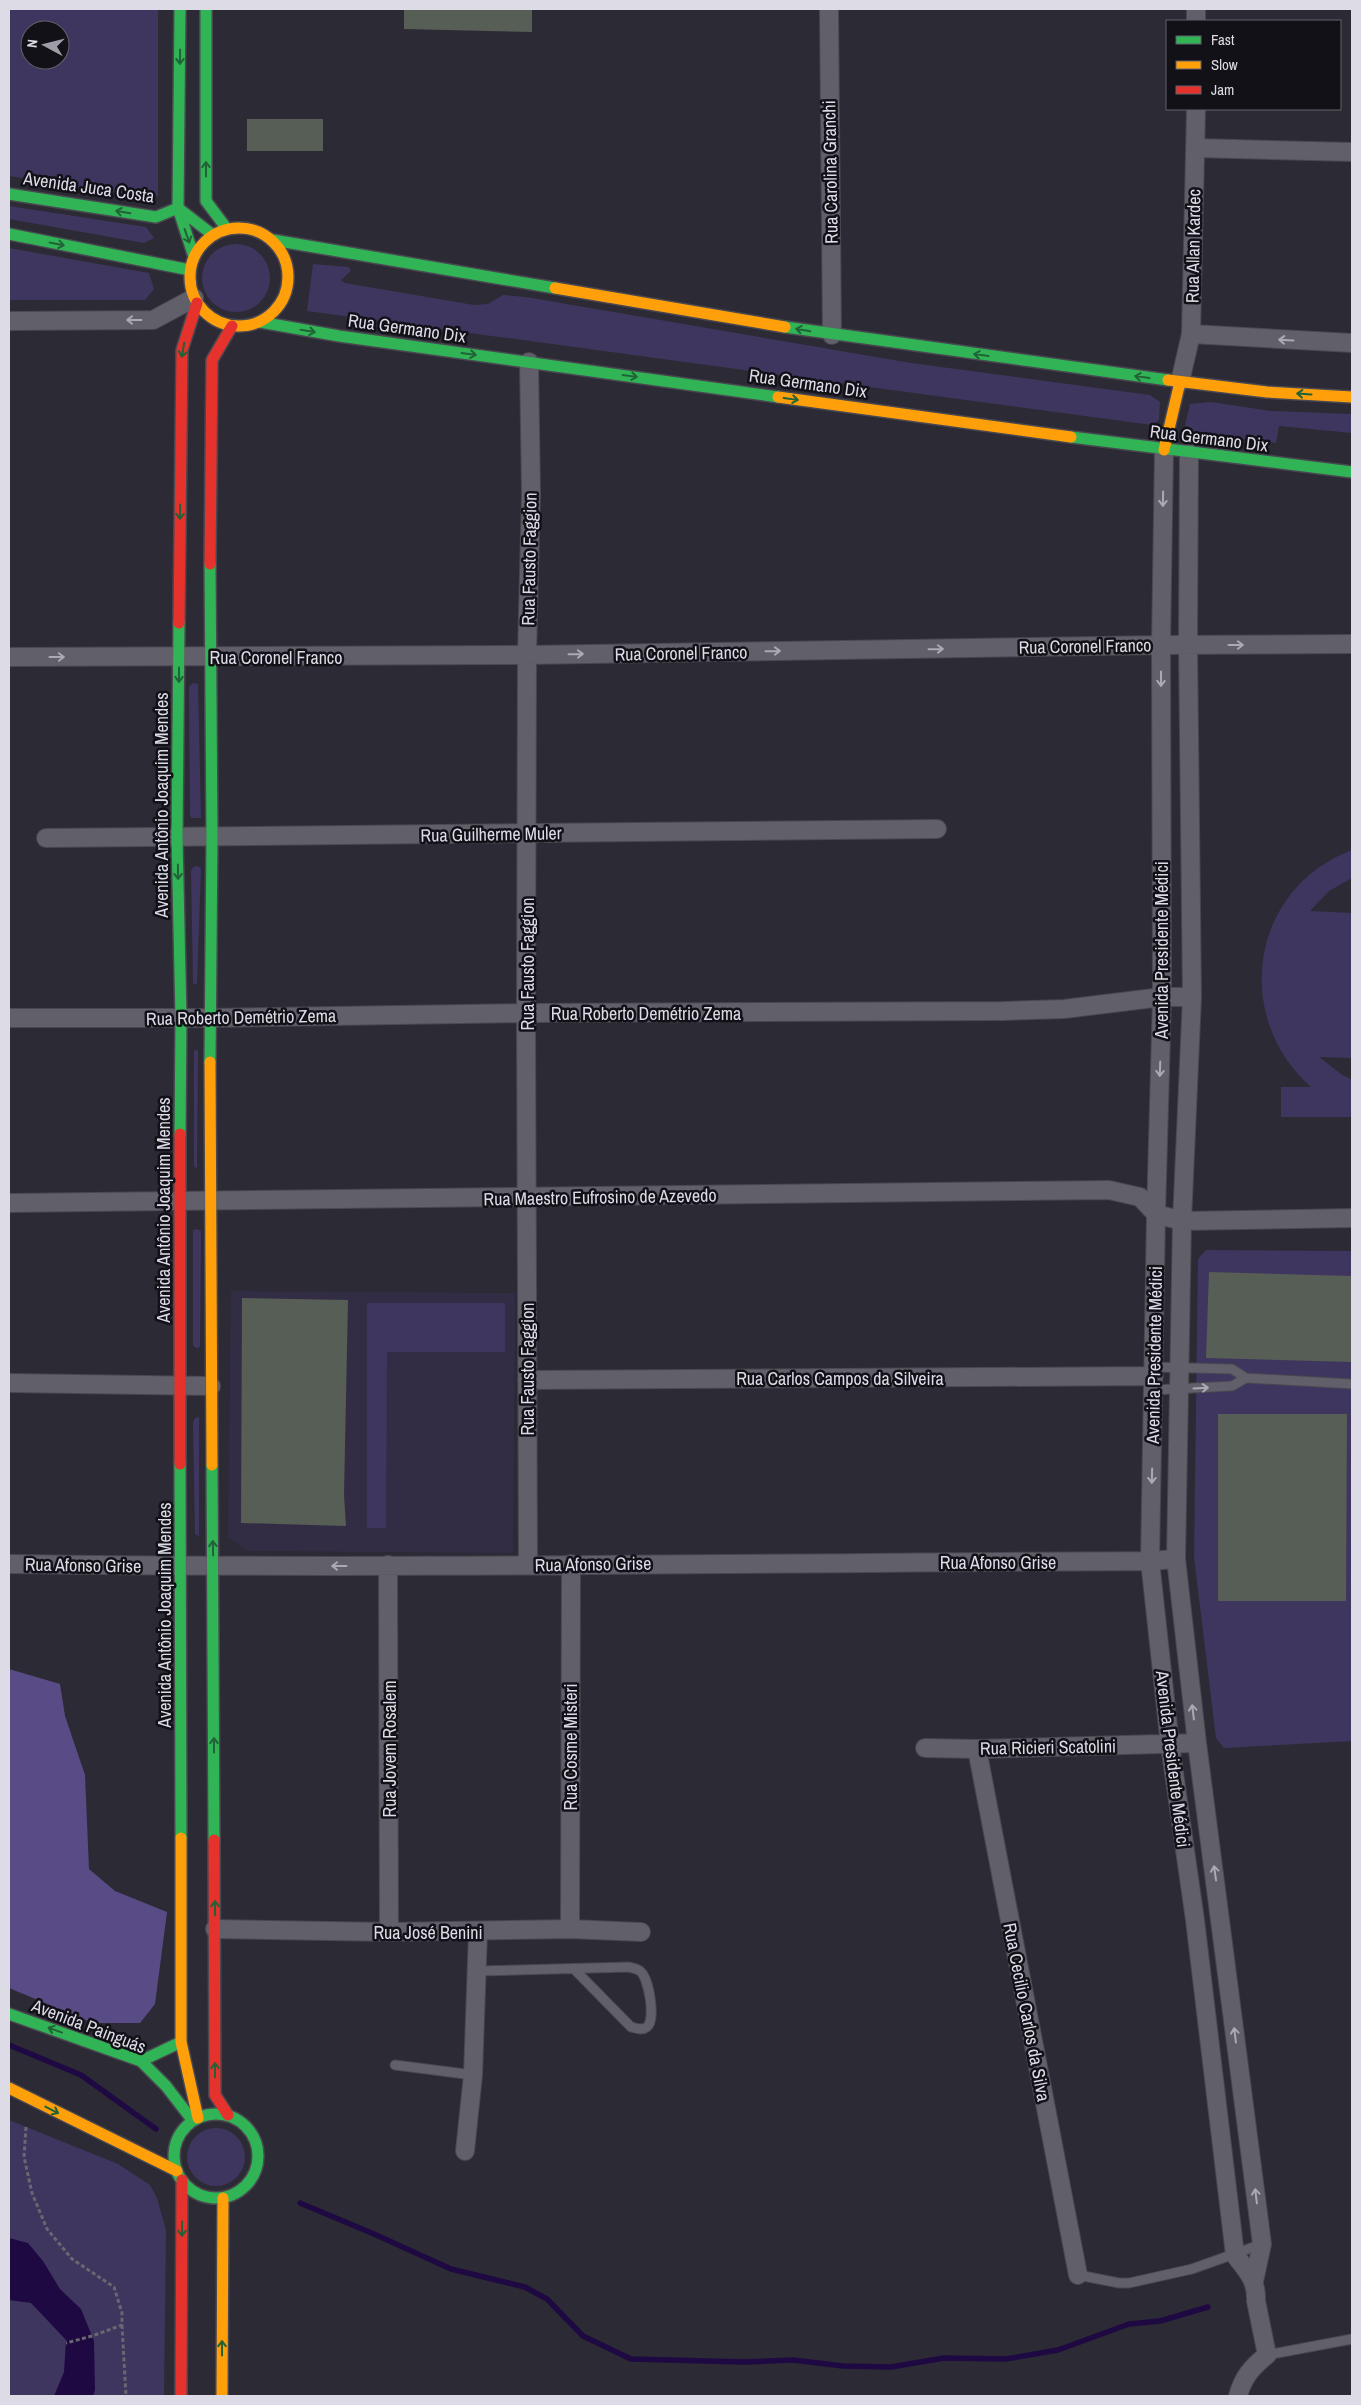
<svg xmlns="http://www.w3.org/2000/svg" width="1361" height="2405" font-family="'Archivo Narrow',sans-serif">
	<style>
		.built { fill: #322d44 }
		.green { fill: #3f365f; fill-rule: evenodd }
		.forest { fill: #594c86 }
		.water { fill: #1f0943 }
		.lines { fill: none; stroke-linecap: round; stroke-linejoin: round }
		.stream { stroke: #1f0943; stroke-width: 5.5 }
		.building { fill: #575e55 }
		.lane-casing { stroke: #494750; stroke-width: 11 }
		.street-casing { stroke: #494750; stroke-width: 20 }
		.fast-casing { stroke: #494750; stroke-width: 14 }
		.slow-casing { stroke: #494750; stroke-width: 14 }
		.jam-casing { stroke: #494750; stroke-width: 14 }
		.path { stroke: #696770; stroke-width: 3; stroke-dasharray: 4 2.5; stroke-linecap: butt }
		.lane { stroke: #615f69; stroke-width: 9 }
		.street { stroke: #615f69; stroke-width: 18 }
		.fast { stroke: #30b455; stroke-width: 11 }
		.slow { stroke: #ff9f0a; stroke-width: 11 }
		.jam { stroke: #e5322d; stroke-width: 11 }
		.oneway { stroke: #216236 }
		.oneway2 { stroke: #aba9b4 }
		.labels { text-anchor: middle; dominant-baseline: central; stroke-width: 5; stroke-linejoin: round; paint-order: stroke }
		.street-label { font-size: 18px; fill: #dcdbe6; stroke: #121118 }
	</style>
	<rect width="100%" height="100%" fill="#2c2a34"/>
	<path class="built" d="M231 1291 515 1293 513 1553 247 1551 228 1537Z"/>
	<path class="green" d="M9 9H158V196L140 197 9 176ZM30 30H60V60H30Z
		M9 206 146 227 154 238 144 243 9 219Z
		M202 278a34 34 0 1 1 68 0a34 34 0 1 1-68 0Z
		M9 248 149 273 154 289 145 300H9Z
		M313 264 349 267 351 271 341 280 345 283 474 305 488 304 503 295 526 297 911 363 1150 395 1160 402 1159 420 1152 425 307 311Z
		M1211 402 1271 411 1352 414V433L1279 426 1276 443 1197 434 1185 425 1190 404Z
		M193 683 198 684 201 818H191L190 814 189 687Z
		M1352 850V878L1329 891 1310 911 1352 913V1058L1319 1057 1341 1074 1352 1080V1117H1281V1087H1311C1231 1016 1251 888 1352 850Z
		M197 866 201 868 197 985 193 983 191 871 193 867Z
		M198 1050 197 1169 194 1166V1051Z
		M197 1229 201 1231 200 1347 196 1348 193 1345V1230Z
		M1206 1250 1352 1251V1741L1224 1748 1216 1738 1194 1557 1198 1259Z
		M367 1303H505V1352H387L386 1528H367Z
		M199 1417V1536L195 1534 193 1423 195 1418Z
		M9 2120 118 2164 150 2185 157 2198 166 2230 164 2396H9Z
		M187 2157a29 29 0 1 1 58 0a29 29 0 1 1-58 0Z"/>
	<path class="forest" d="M9 1669 60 1684 65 1716 85 1775 89 1869 115 1891 167 1912 155 2004 140 2023H93L9 1988Z"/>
	<path class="water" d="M9 2238 28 2243 43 2261 60 2289 81 2309 94 2341 95 2390 93 2396H54L64 2372 66 2340 31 2303 9 2300Z"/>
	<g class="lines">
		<path class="stream" d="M9 2045 81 2075 156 2129
			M300 2203 374 2234 451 2269 525 2287 547 2299 583 2336 631 2359 745 2362 793 2360 843 2366 891 2367 944 2358 1006 2359 1058 2350 1129 2324 1160 2321 1208 2307"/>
	</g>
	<path class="building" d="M404 9H532V32L404 29Z
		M247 119H323V151H247Z
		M1209 1272 1352 1276V1362L1206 1358Z
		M242 1298 348 1300 344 1495 346 1526 241 1523Z
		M1218 1414H1347L1346 1601H1218Z"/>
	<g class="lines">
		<g class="lane-casing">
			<path id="lane" d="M1154 1367 1232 1369 1246 1378 1352 1384
				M1153 1390 1232 1386 1246 1378
				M478 1971 629 1967C632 1968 638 1969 640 1971 649 1978 656 2020 647 2027 642 2031 636 2028 631 2027L575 1970
				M395 2065 473 2075
				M1078 2275 1119 2283H1129L1192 2269 1262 2244
				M1267 2355 1352 2339"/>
		</g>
		<g class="street-casing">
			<path id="street" d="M829 9 832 335
				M1196 21V9
				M1196 148 1352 152
				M9 321 153 320 194 298
				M1191 334 1352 343
				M1180 382 1191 334 1196 109
				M1164 450 1161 645 1162 997 1156 1214 1150 1561 1170 1745 1195 1920 1235 2255C1247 2271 1257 2280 1256 2301L1267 2355C1252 2367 1243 2377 1238 2396
				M1189 453 1188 645 1192 997 1182 1221 1176 1559 1197 1743 1262 2244 1254 2281
				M9 657 527 655 1161 645 1352 644
				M46 838 937 829
				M9 1018H210L526 1013 1003 1011 1064 1009 1162 997H1192
				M9 1203 1109 1190 1140 1197 1156 1214 1182 1221 1352 1218
				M527 1380 1154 1376
				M9 1383 211 1386
				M9 1564C389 1569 769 1563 1150 1561L1176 1559
				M388 1565 389 1932
				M528 1565 526 1013 527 655 531 493 529 362
				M925 1748 977 1749 1197 1743
				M977 1749 1078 2275
				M215 1929 389 1932 570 1929 641 1932
				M570 1929 571 1564
				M465 2151 473 2075 478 1932"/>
		</g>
		<g class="fast-casing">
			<path id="fast" d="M180 9 178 208 194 257
				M206 9V201L227 229
				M9 194 156 217 178 208 213 235
				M9 234 190 270
				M273 240 555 288
				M260 322 339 336 778 397
				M785 327 1168 380
				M1071 437 1352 472
				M210 564 212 837 210 1062
				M179 623 177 838 181 1018 180 1134
				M180 1464 181 1838
				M212 1465 214 1840
				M9 2014 141 2061 166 2086 193 2121
				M141 2061 181 2042
				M174 2156a42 42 0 1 1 84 0a42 42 0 1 1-84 0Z"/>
		</g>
		<g class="slow-casing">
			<path id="slow" d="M190 277a49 49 0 1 1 98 0a49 49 0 1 1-98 0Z
				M555 288 785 327
				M1168 380 1267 392 1352 397
				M778 397 1071 437
				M1164 450 1180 382
				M210 1062 212 1465
				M181 1838V2042L198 2118
				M9 2088 177 2171
				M222 2396 223 2198"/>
		</g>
		<g class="jam-casing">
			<path id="jam" d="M210 564 212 360 232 326
				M179 623 182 350 197 303
				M180 1464V1134
				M214 1840 215 2095 228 2115
				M181 2396 182 2180"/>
		</g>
		<path class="path" d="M26 2127 24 2157 32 2193 47 2229 72 2259 114 2287 122 2313V2325L92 2336 66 2343
			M122 2325 126 2396"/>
		<use href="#lane" class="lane"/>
		<use href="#street" class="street"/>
		<use href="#fast" class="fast"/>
		<use href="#slow" class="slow"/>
		<use href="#jam" class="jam"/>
	</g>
	<defs><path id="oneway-shaft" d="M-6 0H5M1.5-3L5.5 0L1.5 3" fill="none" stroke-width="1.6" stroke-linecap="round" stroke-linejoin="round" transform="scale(1.25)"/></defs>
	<g class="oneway">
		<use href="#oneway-shaft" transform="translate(180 57) rotate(91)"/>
		<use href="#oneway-shaft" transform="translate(206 169) rotate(-90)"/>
		<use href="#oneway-shaft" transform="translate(123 212) rotate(-171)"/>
		<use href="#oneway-shaft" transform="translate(187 236) rotate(71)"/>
		<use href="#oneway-shaft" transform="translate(57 244) rotate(11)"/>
		<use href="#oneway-shaft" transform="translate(803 330) rotate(-170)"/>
		<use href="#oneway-shaft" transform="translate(308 331) rotate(10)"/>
		<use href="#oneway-shaft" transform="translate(183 350) rotate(100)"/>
		<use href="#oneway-shaft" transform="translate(469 354) rotate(8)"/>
		<use href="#oneway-shaft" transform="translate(981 355) rotate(-172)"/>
		<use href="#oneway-shaft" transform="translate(630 376) rotate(8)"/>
		<use href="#oneway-shaft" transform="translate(1142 377) rotate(-172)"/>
		<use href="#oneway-shaft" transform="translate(1304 394) rotate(-176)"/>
		<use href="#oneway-shaft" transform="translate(791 399) rotate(8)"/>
		<use href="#oneway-shaft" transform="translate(180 512) rotate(91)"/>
		<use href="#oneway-shaft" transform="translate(179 675) rotate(90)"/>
		<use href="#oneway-shaft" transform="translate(178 872) rotate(89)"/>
		<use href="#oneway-shaft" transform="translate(213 1548) rotate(-91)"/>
		<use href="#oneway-shaft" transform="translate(214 1745) rotate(-90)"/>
		<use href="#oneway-shaft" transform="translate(215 1908) rotate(-90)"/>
		<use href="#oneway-shaft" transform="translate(55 2030) rotate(-160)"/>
		<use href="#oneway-shaft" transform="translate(215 2070) rotate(-90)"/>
		<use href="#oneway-shaft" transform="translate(52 2110) rotate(27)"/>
		<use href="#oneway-shaft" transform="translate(182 2229) rotate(90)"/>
		<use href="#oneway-shaft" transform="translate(222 2348) rotate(-90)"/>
	</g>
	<g class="oneway2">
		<use href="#oneway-shaft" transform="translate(134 320) rotate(180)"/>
		<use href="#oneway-shaft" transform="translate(1286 340) rotate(-177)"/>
		<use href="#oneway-shaft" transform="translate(1163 499) rotate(91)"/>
		<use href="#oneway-shaft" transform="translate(1236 645)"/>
		<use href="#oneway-shaft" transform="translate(936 649) rotate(-1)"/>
		<use href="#oneway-shaft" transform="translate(773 651) rotate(-1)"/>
		<use href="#oneway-shaft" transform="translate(576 654) rotate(-1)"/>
		<use href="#oneway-shaft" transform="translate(57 657)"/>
		<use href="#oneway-shaft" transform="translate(1161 679) rotate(90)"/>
		<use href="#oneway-shaft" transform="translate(1160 1069) rotate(92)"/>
		<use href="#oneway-shaft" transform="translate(1201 1388) rotate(-3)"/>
		<use href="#oneway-shaft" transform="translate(1152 1476) rotate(91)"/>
		<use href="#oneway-shaft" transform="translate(339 1566) rotate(180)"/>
		<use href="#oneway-shaft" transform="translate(1193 1712) rotate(-97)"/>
		<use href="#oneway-shaft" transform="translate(1215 1873) rotate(-98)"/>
		<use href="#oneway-shaft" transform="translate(1235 2035) rotate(-97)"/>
		<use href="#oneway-shaft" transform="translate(1256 2196) rotate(-97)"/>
	</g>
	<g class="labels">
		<g class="street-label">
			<text transform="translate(830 172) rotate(-91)">Rua Carolina Granchi</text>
			<text transform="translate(89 187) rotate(8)">Avenida Juca Costa</text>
			<text transform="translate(1193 246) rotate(-89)">Rua Allan Kardec</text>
			<text transform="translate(407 328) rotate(8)">Rua Germano Dix</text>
			<text transform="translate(808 383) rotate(8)">Rua Germano Dix</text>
			<text transform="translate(1209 438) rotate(7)">Rua Germano Dix</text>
			<text transform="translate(529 559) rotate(-89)">Rua Fausto Faggion</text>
			<text transform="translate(1085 646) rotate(-1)">Rua Coronel Franco</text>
			<text transform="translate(681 653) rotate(-1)">Rua Coronel Franco</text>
			<text x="276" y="657">Rua Coronel Franco</text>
			<text transform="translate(161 805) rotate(-90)">Avenida Antônio Joaquim Mendes</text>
			<text transform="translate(491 834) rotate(-1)">Rua Guilherme Muler</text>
			<text transform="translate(1161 950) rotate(-90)">Avenida Presidente Médici</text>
			<text transform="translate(527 964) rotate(-90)">Rua Fausto Faggion</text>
			<text x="646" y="1013">Rua Roberto Demétrio Zema</text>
			<text transform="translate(241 1017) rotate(-1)">Rua Roberto Demétrio Zema</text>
			<text transform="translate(600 1197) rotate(-1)">Rua Maestro Eufrosino de Azevedo</text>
			<text transform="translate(163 1210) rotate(-90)">Avenida Antônio Joaquim Mendes</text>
			<text transform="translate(1154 1355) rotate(-89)">Avenida Presidente Médici</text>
			<text transform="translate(527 1369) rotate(-90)">Rua Fausto Faggion</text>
			<text x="840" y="1378">Rua Carlos Campos da Silveira</text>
			<text x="998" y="1562">Rua Afonso Grise</text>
			<text transform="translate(593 1564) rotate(-1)">Rua Afonso Grise</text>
			<text transform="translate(83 1565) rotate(1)">Rua Afonso Grise</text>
			<text transform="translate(164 1615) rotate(-90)">Avenida Antônio Joaquim Mendes</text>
			<text transform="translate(570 1747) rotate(-90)">Rua Cosme Misteri</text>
			<text transform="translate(1048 1747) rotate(-1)">Rua Ricieri Scatolini</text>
			<text transform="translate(389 1749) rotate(-90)">Rua Jovem Rosalem</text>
			<text transform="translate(1173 1759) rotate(83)">Avenida Presidente Médici</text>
			<text x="428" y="1932">Rua José Benini</text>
			<text transform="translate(1027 2012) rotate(79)">Rua Cecilio Carlos da Silva</text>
			<text transform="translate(89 2026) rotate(21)">Avenida Painguás</text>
		</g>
	</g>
	<rect width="1361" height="2405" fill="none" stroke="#dcdbe6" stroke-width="20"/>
	<rect x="1166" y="20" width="175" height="90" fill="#121118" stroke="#63626a"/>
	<rect x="1176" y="36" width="25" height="8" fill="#30b455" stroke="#63626a"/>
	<text x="1211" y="45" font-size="15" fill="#dcdbe6">Fast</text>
	<rect x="1176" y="61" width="25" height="8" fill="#ff9f0a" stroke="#63626a"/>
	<text x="1211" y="70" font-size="15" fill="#dcdbe6">Slow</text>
	<rect x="1176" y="86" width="25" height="8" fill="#e5322d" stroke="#63626a"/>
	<text x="1211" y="95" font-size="15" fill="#dcdbe6">Jam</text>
	<g transform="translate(45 45) rotate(277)"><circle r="24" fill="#121118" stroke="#63626a"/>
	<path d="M0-4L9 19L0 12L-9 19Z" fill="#9e9da8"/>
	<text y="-8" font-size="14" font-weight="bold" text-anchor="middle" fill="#dcdbe6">N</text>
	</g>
</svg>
